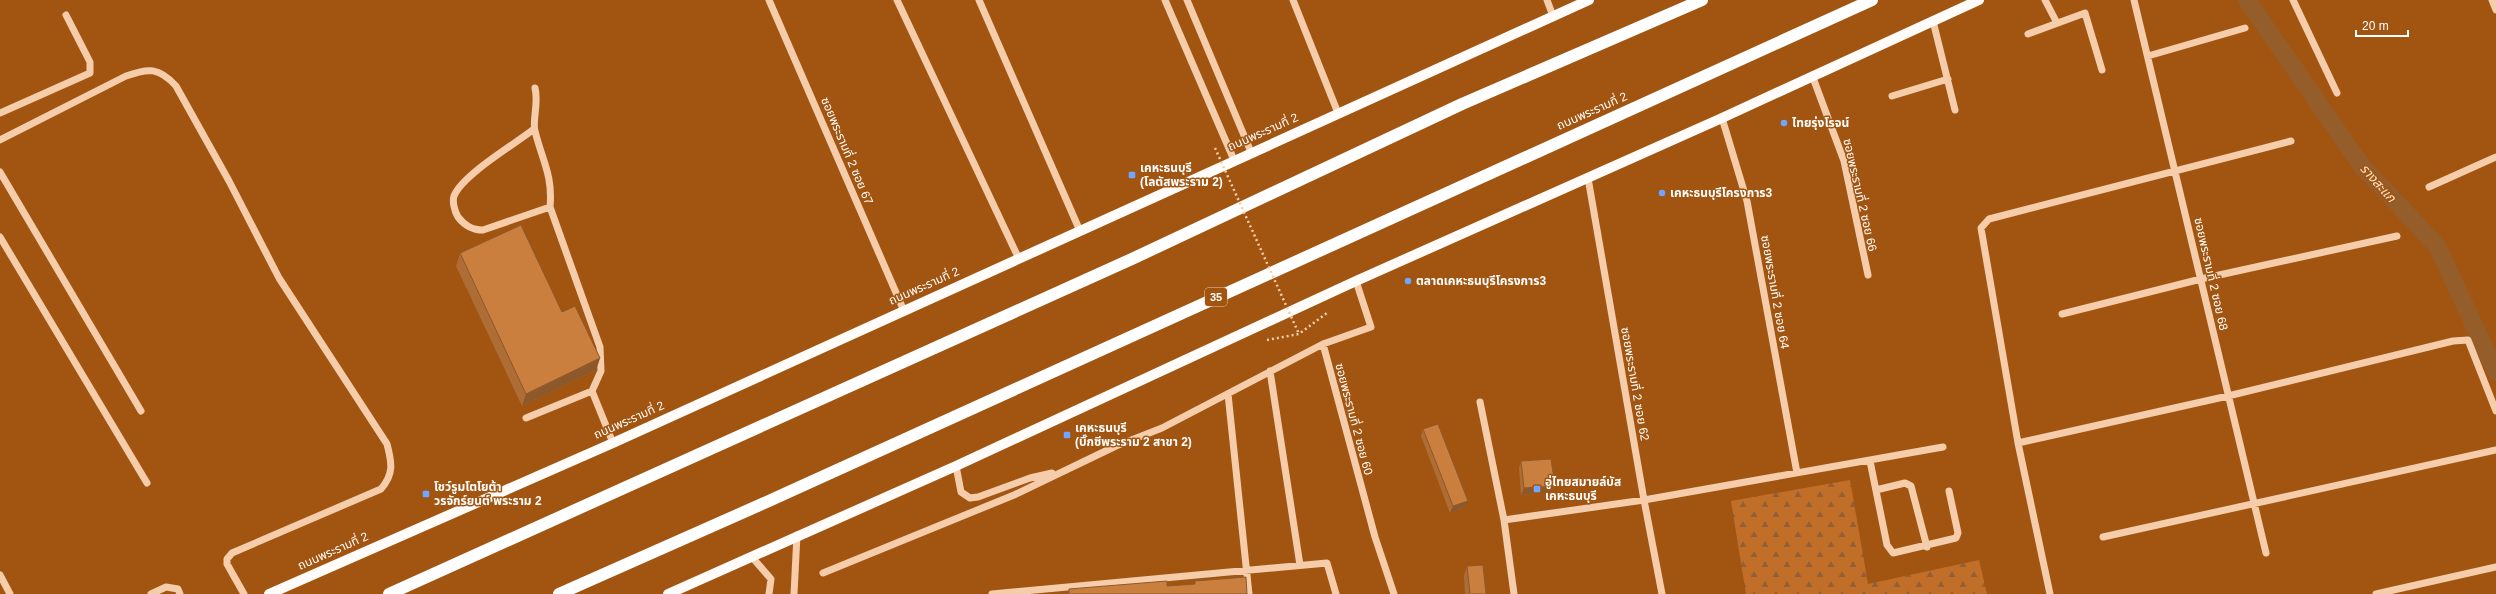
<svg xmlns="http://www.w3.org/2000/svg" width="2496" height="594" font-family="Arial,'Noto Sans Thai',sans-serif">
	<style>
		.forest { fill: url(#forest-firs) }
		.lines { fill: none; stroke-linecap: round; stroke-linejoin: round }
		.canal { stroke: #945d29; stroke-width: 18 }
		.path { stroke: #f5cdab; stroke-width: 2.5; stroke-dasharray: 2 3; stroke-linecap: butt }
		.minor { stroke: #f5cdab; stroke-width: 7 }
		.major { stroke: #fffcf9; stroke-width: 10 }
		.highway { stroke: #fff; stroke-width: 12 }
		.path-bridge { stroke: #f5cdab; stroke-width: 2.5; stroke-dasharray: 2 3; stroke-linecap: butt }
		.wall { fill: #ae6d35 }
		.shaded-wall { fill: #8d592b }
		.building { fill: #ca7f3e; stroke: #8d592b }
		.poi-dot { fill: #6fa6ff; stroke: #a25511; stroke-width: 1.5 }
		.labels { text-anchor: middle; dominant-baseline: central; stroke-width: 3; stroke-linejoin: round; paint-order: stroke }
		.shield { fill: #a25511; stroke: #e3ccb8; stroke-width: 1 }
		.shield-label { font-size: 11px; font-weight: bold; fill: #fff }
		.street-label { font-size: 12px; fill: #fff; stroke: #a25511 }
		.poi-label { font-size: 12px; font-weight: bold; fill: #fff; stroke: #a25511; text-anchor: start }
		.water-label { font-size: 13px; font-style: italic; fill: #fde6d4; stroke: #a25511 }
	</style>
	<defs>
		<pattern id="forest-firs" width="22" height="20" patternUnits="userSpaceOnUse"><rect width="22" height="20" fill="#c16e28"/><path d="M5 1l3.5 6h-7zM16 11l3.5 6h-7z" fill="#926036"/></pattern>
	</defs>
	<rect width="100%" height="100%" fill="#a25511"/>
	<path class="forest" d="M1850 480 1868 584 1979 560 1987 594H1746L1731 501Z"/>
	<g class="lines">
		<path class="canal" d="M2247 0 2361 165 2437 246 2496 372"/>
		<path class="path" d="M1267 340 1299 334 1327 313"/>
		<path class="minor" d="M769 0 904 311
			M897 0 1019 259
			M979 0 1080 231
			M1165 0 1234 160
			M1187 0 1251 152
			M1293 0 1338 113
			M1547 0 1553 16
			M2045 0 2057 23
			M2134 0 2266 553
			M2293 0 2337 93
			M2492 0 2496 10
			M1933 21 1955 110
			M2028 34 2085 13 2102 70
			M2148 56 2245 28
			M1812 75 1844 161 1868 275
			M535 88C539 103 532 121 535 131 542 160 553 175 550 207L600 347 601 371 592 391 613 443
			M1892 96 1948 79
			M0 113 90 73V62L66 15
			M1722 118 1747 201 1797 473
			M534 129C515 144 462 175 454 196 452 202 455 212 458 217 465 226 472 230 483 230L550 207
			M0 140 126 76C148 68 159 67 176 86L229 181 279 278 387 444C392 463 394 474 381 489L232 553 227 559V564L244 594
			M0 172 141 411
			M1588 178 1644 500 1662 594
			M2429 187 2496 157
			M0 237 147 483
			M1356 281 1371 327 1323 344 1375 537 1394 594
			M2062 314 2201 279 2397 236
			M1270 371 1300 565
			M1228 394 1249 594
			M1480 402 1504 520 1514 594
			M526 418 592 391
			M2018 443 2228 396 2453 341 2468 340 2496 411
			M1870 461 1887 545 1893 553 1956 538 1958 533 1949 491
			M956 466 961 492 970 498 978 497 1030 478 1052 473
			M1876 490 1905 483 1911 486 1927 547
			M1504 520 1644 500 1943 447
			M2103 537 2496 450
			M751 556 771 579 769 594
			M823 573 1014 495 1116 446 1162 428 1323 344
			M0 575 10 594
			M151 594 166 587 178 589 180 594
			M794 594 797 535
			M992 594 1327 563 1336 594
			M2050 594 2018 443 1981 228 1989 219 2291 141
			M2376 594 2496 567"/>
		<path class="major" d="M269 594 613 443 1589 0
			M668 594 956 466 1356 281 1722 118 1979 0"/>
		<path class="highway" d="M389 594 1134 258 1462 104 1702 0
			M559 594 771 500 1872 0"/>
		<path class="path-bridge" d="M1215 148 1299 334"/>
	</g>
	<path class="wall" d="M460 253 562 312 600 358 596 370 522 406 456 266Z
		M1423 429 1465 507 1450 513 1421 436Z
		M1521 461 1555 486 1552 492 1521 495 1519 468Z
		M1467 566 1486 594H1465L1464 576Z"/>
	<path class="shaded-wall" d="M600 358 596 370 522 406 526 394Z
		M1555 486 1552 492 1521 495 1524 488Z
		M1468 501 1465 507 1450 513 1453 506Z"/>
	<path class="building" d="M521 225 562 312 575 306 600 358 526 394 460 253Z
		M1438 424 1468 501 1453 506 1423 429Z
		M1551 459 1555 486 1524 488 1521 461Z
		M1483 565 1486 594H1470L1467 566Z
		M1246 577 1247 594H1062L1069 593V589L1167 581V586L1195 584V581Z"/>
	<g class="poi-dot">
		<circle cx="1784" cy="123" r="4"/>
		<rect x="1128" y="171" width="8" height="8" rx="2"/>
		<circle cx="1662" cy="193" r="4"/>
		<circle cx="1408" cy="281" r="4"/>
		<rect x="1063" y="431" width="8" height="8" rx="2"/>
		<rect x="1533" y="485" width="8" height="8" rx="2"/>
		<rect x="422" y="490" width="8" height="8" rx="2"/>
	</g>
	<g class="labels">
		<rect class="shield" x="1205" y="288" width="22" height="18" rx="3"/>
		<g class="shield-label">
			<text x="1216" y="297">35</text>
		</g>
		<g class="street-label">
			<text transform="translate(1592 111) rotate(-24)">ถนนพระรามที่ 2</text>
			<text transform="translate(1263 132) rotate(-24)">ถนนพระรามที่ 2</text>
			<text transform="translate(847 151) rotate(67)">ซอยพระรามที่ 2 ซอย 67</text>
			<text transform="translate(1860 195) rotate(77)">ซอยพระรามที่ 2 ซอย 66</text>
			<text transform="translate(2211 274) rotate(77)">ซอยพระรามที่ 2 ซอย 68</text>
			<text transform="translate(924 286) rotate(-24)">ถนนพระรามที่ 2</text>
			<text transform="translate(1775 292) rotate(80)">ซอยพระรามที่ 2 ซอย 64</text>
			<text transform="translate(1635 384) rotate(80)">ซอยพระรามที่ 2 ซอย 62</text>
			<text transform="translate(1354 419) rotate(75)">ซอยพระรามที่ 2 ซอย 60</text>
			<text transform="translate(629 420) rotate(-24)">ถนนพระรามที่ 2</text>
			<text transform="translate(333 551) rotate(-24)">ถนนพระรามที่ 2</text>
		</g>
		<g class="poi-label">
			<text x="1792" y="123">ไทยรุ่งโรจน์</text>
			<text x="1140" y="168">เคหะธนบุรี<tspan x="1140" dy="14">(โลตัสพระราม 2)</tspan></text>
			<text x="1670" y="193">เคหะธนบุรีโครงการ3</text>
			<text x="1416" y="281">ตลาดเคหะธนบุรีโครงการ3</text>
			<text x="1075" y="428">เคหะธนบุรี<tspan x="1075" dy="14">(บิ๊กซีพระราม 2 สาขา 2)</tspan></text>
			<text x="1545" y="482">อู่ไทยสมายล์บัส<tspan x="1545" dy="14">เคหะธนบุรี</tspan></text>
			<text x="434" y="487">โชว์รูมโตโยต้า<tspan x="434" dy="14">วรจักร์ยนต์ พระราม 2</tspan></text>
		</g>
		<g class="water-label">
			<text transform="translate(2378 183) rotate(48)">รางสะแก</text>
		</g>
	</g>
	<path d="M2356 30v6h52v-6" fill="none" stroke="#ffffff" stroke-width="2"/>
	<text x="2362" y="30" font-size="12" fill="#ffffff" stroke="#a25511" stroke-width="3" paint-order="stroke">20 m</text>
</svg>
